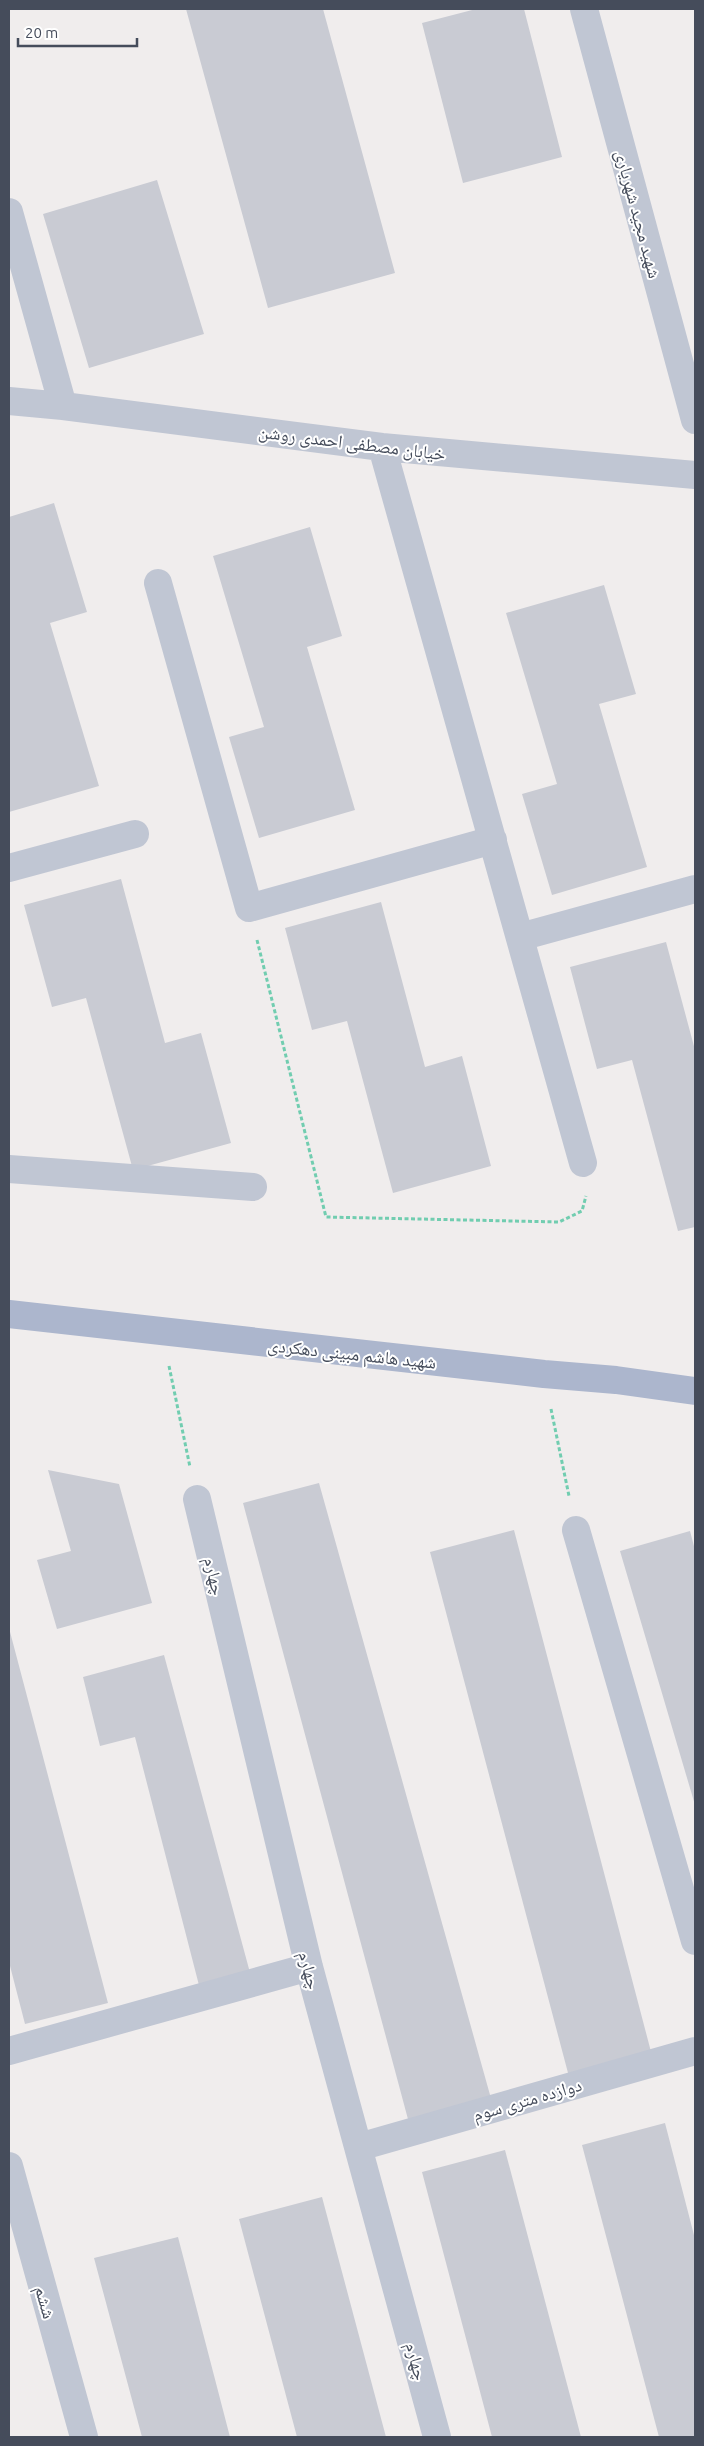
<svg xmlns="http://www.w3.org/2000/svg" width="704" height="2446" font-family="Ubuntu,'Noto Naskh Arabic',sans-serif">
	<style>
		.building { fill: #c9cbd3 }
		.lines { fill: none; stroke-linecap: round; stroke-linejoin: round }
		.path { stroke: #71cdb0; stroke-width: 3; stroke-dasharray: 4 2.5; stroke-linecap: butt }
		.minor { stroke: #c0c6d3; stroke-width: 28 }
		.major { stroke: #acb6cd; stroke-width: 28 }
		.labels { text-anchor: middle; dominant-baseline: central; stroke-width: 4; stroke-linejoin: round; paint-order: stroke }
		.street-label { font-size: 18px; fill: #454c5b; stroke: #fff }
	</style>
	<rect width="100%" height="100%" fill="#f0eded"/>
	<path class="building" d="M186 9H323L395 273 268 308Z
		M476 9H524L562 157 463 183 422 23Z
		M157 180 204 334 89 368 43 214Z
		M54 503 87 612 50 623 99 786 9 812V517Z
		M310 527 342 636 307 647 355 810 259 838 229 737 264 727 213 556Z
		M604 585 636 694 599 704 647 867 552 895 522 794 557 784 506 613Z
		M121 879 165 1043 201 1033 231 1143 133 1170 86 998 52 1007 24 905Z
		M381 902 425 1067 462 1056 491 1166 393 1193 347 1021 312 1030 285 928Z
		M666 942 695 1050V1227L678 1231 632 1060 597 1069 570 967Z
		M48 1470 119 1484 152 1603 57 1629 37 1560 71 1551Z
		M319 1483 492 2102 409 2123 243 1503Z
		M514 1530 655 2067 572 2088 430 1552Z
		M690 1531 695 1550V1805L620 1551Z
		M9 1628 108 2003 25 2024 9 1962Z
		M164 1655 252 1980 201 1993 135 1737 100 1746 83 1677Z
		M665 2123 695 2239V2437H659L582 2145Z
		M505 2150 581 2437H492L422 2172Z
		M322 2197 386 2437H297L239 2219Z
		M178 2237 230 2437H142L94 2258Z"/>
	<g class="lines">
		<path class="path" d="M257 940 326 1217 559 1222 582 1211 586 1196
			M169 1366 190 1467
			M551 1409 569 1496"/>
		<path class="minor" d="M584 9 695 420
			M9 212 63 406
			M9 401 63 406 382 447 695 475
			M382 447 583 1163
			M158 583 249 908 493 840
			M9 868 135 834
			M520 937 695 889
			M9 1169 253 1187
			M197 1499 309 1967 437 2437
			M576 1530 695 1941
			M9 2051 309 1967
			M359 2147 695 2051
			M9 2166 84 2437"/>
		<path class="major" d="M9 1314 544 1374 616 1380 695 1391"/>
	</g>
	<g class="labels">
		<g class="street-label">
			<text transform="translate(639 214) rotate(75)">شهید مجید شهریاری</text>
			<text transform="translate(352 442) rotate(7)">خیابان مصطفی احمدی روشن</text>
			<text transform="translate(352 1353) rotate(6)">شهید هاشم مبینی دهکردی</text>
			<text transform="translate(215 1576) rotate(77)">چهارم</text>
			<text transform="translate(310 1970) rotate(75)">چهارم</text>
			<text transform="translate(527 2099) rotate(-16)">دوازده متری سوم</text>
			<text transform="translate(46 2302) rotate(74)">ششم</text>
			<text transform="translate(417 2361) rotate(75)">چهارم</text>
		</g>
	</g>
	<rect width="704" height="2446" fill="none" stroke="#454c5b" stroke-width="20"/>
	<path d="M18 38v8h119v-8" fill="none" stroke="#454c5b" stroke-width="2.5"/>
	<text x="25" y="38" font-size="15" fill="#454c5b" stroke="#ffffff" stroke-width="4" paint-order="stroke">20 m</text>
</svg>
